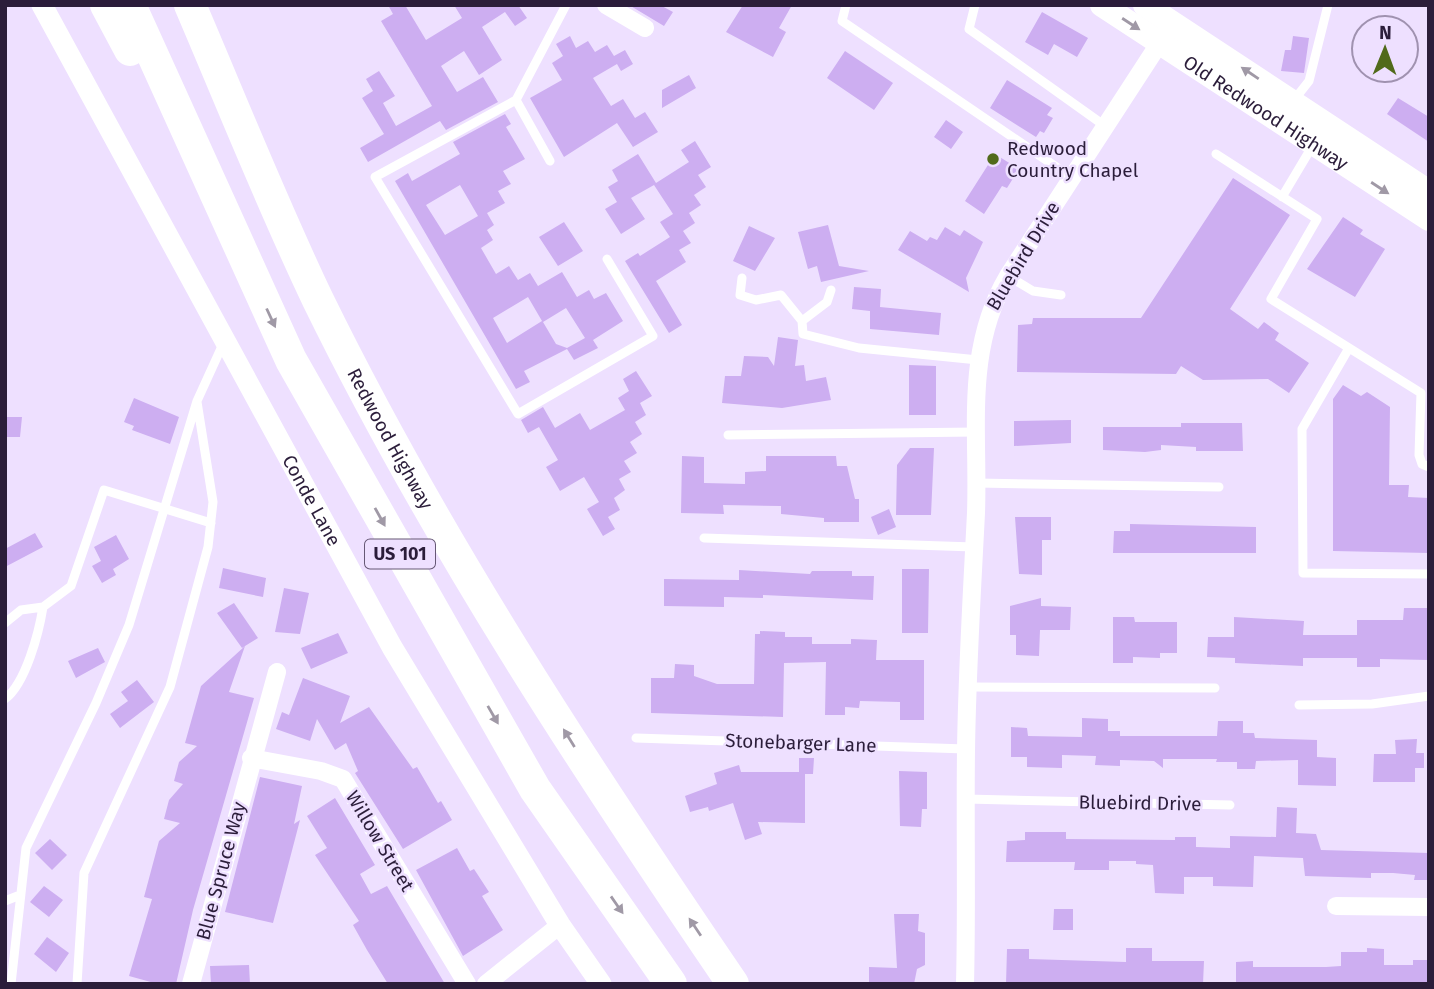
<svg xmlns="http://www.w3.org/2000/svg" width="1434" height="989" font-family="'Fira Sans',sans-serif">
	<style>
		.building { fill: #cdaef1; fill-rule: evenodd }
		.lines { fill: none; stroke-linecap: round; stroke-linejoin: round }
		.service { stroke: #fff; stroke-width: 9 }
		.minor { stroke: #fff; stroke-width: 18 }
		.tertiary { stroke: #fff; stroke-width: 21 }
		.secondary { stroke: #fff; stroke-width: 24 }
		.motorway { stroke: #fff; stroke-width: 32 }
		.oneway { fill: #a099a6 }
		.poi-dot { fill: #516a1b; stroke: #eee0ff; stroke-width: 2.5 }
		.labels { text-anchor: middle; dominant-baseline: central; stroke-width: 5; stroke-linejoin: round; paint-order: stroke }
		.shield { fill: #eee0ff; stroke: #665875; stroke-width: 2 }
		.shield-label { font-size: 18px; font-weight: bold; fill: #2b1d3a }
		.street-label { font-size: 19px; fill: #2b1d3a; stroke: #eee0ff }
		.poi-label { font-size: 19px; fill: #2b1d3a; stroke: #eee0ff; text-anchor: start }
	</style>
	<rect width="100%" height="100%" fill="#eee0ff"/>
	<path class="building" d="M388 5H405L426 40 462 18 454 5H518L527 18 515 26 505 12 482 27 502 60 479 75 464 51 441 66 457 92 483 77 498 102 446 130 440 121 368 162 360 148 384 134 362 98 373 91 366 79 379 71 395 96 383 103 396 126 432 106 381 21 393 14Z
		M629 5H660L673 12 664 26Z
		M743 5H792L779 28 786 32 773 57 726 32Z
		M1042 12 1088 38 1077 57 1054 44 1048 55 1025 42Z
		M570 36 576 48 588 41 595 52 607 45 614 56 625 50 633 64 621 71 617 64 593 78 611 106 623 99 635 118 645 112 658 132 633 147 617 123 564 157 530 98 562 80 552 63 563 56 556 44Z
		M1293 36 1309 38 1304 73 1281 71 1285 50H1291Z
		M845 51 893 83 874 110 827 78Z
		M689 75 696 88 662 108V90Z
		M1007 80 1052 108 1047 115 1053 118 1044 133 1040 131 1036 137 990 108Z
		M1398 98 1429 117V142L1387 114Z
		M505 114 511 124 506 127 525 159 503 171 511 184 498 191 505 203 487 213 494 225 487 230 493 240 481 248 496 274 509 266 518 280 530 273 538 286 562 272 577 297 589 290 594 299 606 293 623 321 593 340 598 348 574 360 567 349 524 371 530 382 516 389 395 181 408 173 412 181 460 154 453 142ZM460 185 478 216 445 235 426 205ZM528 297 542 321 507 343 493 318ZM566 308 585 338 567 348 556 344 543 322Z
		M946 120 963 132 951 149 934 137Z
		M695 141 711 167 698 175 706 187 694 195 701 205 689 213 695 223 683 231 691 243 679 250 686 262 656 281 682 325 669 333 625 261 638 253 640 256 670 237 660 222 673 214 654 185 631 198 645 219 621 234 605 209 617 202 608 187 618 181 612 170 638 154 656 183 689 162 681 150Z
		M995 154 1019 169 1007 188 1002 186 984 214 965 201Z
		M1233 178 1290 215 1230 309 1258 329 1264 322 1279 333 1275 340 1309 363 1289 393 1268 379 1203 380 1181 366 1176 374 1017 372 1018 325 1032 324 1033 318H1141Z
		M1343 217 1363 230 1360 234 1385 249 1355 297 1307 269Z
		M564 222 583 251 558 266 539 237Z
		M828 225 839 266 869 271 821 282 817 266 808 269 798 232Z
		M749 226 775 238 755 271 733 261Z
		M945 227 960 236 964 230 983 242 966 278 969 292 898 250 910 231 927 241 930 237 937 240Z
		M854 287 881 289 880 307 941 313 939 335 870 329V311L852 309Z
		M778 337 798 340 795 366 804 365 806 381 826 377 831 400 782 408 722 403 725 376H741L744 356 768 357 774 366Z
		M909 365 936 366V415H909Z
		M636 371 652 396 640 403 646 415 635 422 642 434 630 442 637 453 624 461 631 472 619 479 625 490 614 498 620 510 608 517 615 529 603 536 587 509 599 502 584 477 560 491 546 467 558 460 539 427 528 433 521 420 543 407 555 428 580 413 590 430 625 410 618 398 629 391 623 379Z
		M1343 385 1361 396 1367 392 1390 407 1389 485H1409L1408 497 1429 498V553L1333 551V399Z
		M134 398 179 417 170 444 132 430 134 426 124 422Z
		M5 417H22L20 437H5Z
		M1071 420V443L1014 446V421Z
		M1181 423H1242L1243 451H1196V447L1161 445V450L1145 452 1103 450V427H1181Z
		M910 448H934L931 515H896L897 465Z
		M682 456 704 457V483L745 484V472L766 471V456H836L837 466H847L855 499H859V522H824V518L781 514V506L723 505 724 514 681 513Z
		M889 509 896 527 878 535 871 517Z
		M1015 517H1051V540H1042V575L1019 574Z
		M1130 524 1256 527V553H1113L1114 531H1130Z
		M35 533 43 547 5 567V549Z
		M116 535 129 559 113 569 116 575 102 583 92 566 101 561 94 547Z
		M223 568 266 578 263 597 219 588Z
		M902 569H929L928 633H902Z
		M739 570 810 574 812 571H852V576H874L873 600 763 595V598L724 597V607L664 606V579L739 580Z
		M284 588 309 593 300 634 275 632Z
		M1041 598V606L1071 607 1070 630H1040L1039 656 1016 655V635H1010V606Z
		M234 603 258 638 245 646 229 692 254 698 193 910 176 984H158L129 976 152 899 144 897 159 841 180 823 164 819 169 800 183 784 174 781 179 762 197 746 185 743 201 686 245 646 242 648 217 613Z
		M1404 608H1429V660L1380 659V667H1357V658H1303V666L1280 665 1235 663V658L1207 657 1208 637H1234V617L1304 621 1303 635H1357V620H1403Z
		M1113 617H1134L1135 622H1177V653H1160V658L1133 657V663H1113Z
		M760 631 785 632V637H812V644H851V639L877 640 876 660H924V720H900V702L860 701 859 708 845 707V715H825L826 662 784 663 783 717 651 713V678H674L675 664 694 665V676L717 684H754L755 634H760Z
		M338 633 348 653 311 669 301 648Z
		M98 648 105 662 76 678 68 661Z
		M303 678 350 696 340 723 369 707 413 769 417 767 438 803 441 801 452 820 403 849 355 773 358 771 346 743 335 750 317 719 310 741 276 729 282 712 289 715Z
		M137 680 154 702 120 728 110 714 128 701 121 692Z
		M1082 718 1108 719V731H1120V736H1217L1218 721H1243V733H1254L1255 738 1317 740V757L1336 758V786L1298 785V760L1256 761 1255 769H1237V762H1216L1217 759H1163V768L1154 761 1120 760V766L1095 765 1096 756 1062 755V768L1027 767V757H1011V727L1027 728 1028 736 1082 737Z
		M1417 739 1416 753H1424V768H1415V782H1373L1374 754H1396L1395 740Z
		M799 758H814L813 774H805V823L758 822 762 834 745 840 733 803 709 811 708 807 690 812 685 796 717 784 714 773 739 765 741 772H799Z
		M899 771 927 772V809H922L921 827 900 826Z
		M260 777 302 786 294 824 300 820 273 923 225 912Z
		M335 798 375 865 360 874 371 894 387 886 445 984H388L367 950 353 925 359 921 315 855 327 848 307 816Z
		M1277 807 1297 808 1296 833 1316 834 1321 850 1429 853V880H1414L1415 875 1393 873H1371V878L1305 876 1303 858 1254 856 1253 887 1213 886V877H1184V894L1155 893 1153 865 1136 864V861H1109V870H1074L1075 862H1006L1007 841 1025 840V832H1066V839L1175 840V837H1196V847L1230 848V836L1276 837Z
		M50 839 67 855 52 870 35 853Z
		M457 848 470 871 474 869 489 892 482 896 503 930 463 956 416 870Z
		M44 886 63 900 49 917 30 902Z
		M1054 909H1073V930H1053Z
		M894 914H919L918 931 925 933V965L917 969 914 984 869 983V967L897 968Z
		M47 937 69 953 56 972 34 954Z
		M1126 948H1152V961H1204L1203 984H1006L1007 949H1029V959L1126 962Z
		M1367 948 1384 949V965H1413V960H1429V984H1236V962L1253 961V967H1326L1341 966V952H1367Z
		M249 965 250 984H211L210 966Z"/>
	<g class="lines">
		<path class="service" d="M846 5 842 21 1071 177
			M975 5 969 29 1105 126
			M516 100 566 5
			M1294 100 1309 81 1328 5
			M1216 154 1317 219 1271 299 1421 393 1419 455 1422 464 1429 467
			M550 161 516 100 375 177 518 414 653 336 607 259
			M1282 197 1313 145
			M1008 276 1033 291 1061 295
			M742 278 740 295 756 300 781 295 802 321
			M831 290 827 302 802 321 803 334 859 348 978 360
			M1349 348 1302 429 1303 573 1429 574
			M728 435 976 432
			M977 483 1219 487
			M704 538 974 547
			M5 623 21 610 43 607 71 586 104 490 211 523
			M968 687 1215 688
			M5 699C26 683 39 632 43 607
			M1299 705 1372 704 1429 696
			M636 738 966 749
			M966 799 1230 805
			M5 901 20 895
			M11 984 26 848 96 703 129 625 197 401 223 344
			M77 984 84 873 170 687 208 547 213 502 197 402"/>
		<path class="minor" d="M606 5 645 28
			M251 758 321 771 343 779 467 984
			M1336 906 1429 907
			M191 984 277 672
			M486 984 560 925
			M965 984C967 906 965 828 966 751 967 671 972 592 976 513 979 430 964 350 1008 276L1166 33"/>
		<path class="tertiary" id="s1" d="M42 5 392 647 560 925 601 984"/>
		<g class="secondary">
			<path id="s2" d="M1102 5 1429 219"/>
			<path d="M1145 5 1429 192"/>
		</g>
		<g class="motorway">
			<path d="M106 5 130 50"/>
			<path d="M130 5 291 360 535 789 671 984"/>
			<path id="s3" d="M190 5C232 103 272 204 318 300 435 539 583 764 733 984"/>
		</g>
	</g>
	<defs><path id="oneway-solid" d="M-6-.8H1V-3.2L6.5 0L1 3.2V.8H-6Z" transform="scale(1.75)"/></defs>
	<g class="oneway">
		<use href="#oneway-solid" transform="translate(1131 24) rotate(33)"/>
		<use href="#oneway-solid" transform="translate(1250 73) rotate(-146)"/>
		<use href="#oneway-solid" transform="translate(1380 188) rotate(33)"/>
		<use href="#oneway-solid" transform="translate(271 318) rotate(65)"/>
		<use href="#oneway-solid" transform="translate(380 517) rotate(61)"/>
		<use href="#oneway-solid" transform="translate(493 715) rotate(60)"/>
		<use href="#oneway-solid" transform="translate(569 738) rotate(-122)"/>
		<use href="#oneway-solid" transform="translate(617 905) rotate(55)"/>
		<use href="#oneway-solid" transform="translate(695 927) rotate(-124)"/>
	</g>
	<circle class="poi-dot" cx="993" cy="159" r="7"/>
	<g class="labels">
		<rect class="shield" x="365" y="539.5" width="70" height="29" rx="5"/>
		<g class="shield-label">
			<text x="400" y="554">US 101</text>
		</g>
		<g class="street-label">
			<text stroke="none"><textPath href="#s2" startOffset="196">Old Redwood Highway</textPath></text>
			<text transform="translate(1023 256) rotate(-59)">Bluebird Drive</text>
			<text stroke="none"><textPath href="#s3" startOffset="478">Redwood Highway</textPath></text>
			<text stroke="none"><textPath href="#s1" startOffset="564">Conde Lane</textPath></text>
			<text transform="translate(801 743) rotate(2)">Stonebarger Lane</text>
			<text transform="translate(1140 803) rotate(1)">Bluebird Drive</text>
			<text transform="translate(380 841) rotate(59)">Willow Street</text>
			<text transform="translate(221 871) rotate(-75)">Blue Spruce Way</text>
		</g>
		<g class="poi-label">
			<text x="1007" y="148">Redwood<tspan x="1007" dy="22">Country Chapel</tspan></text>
		</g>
	</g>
	<rect width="1434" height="989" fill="none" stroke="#2b1d3a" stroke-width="14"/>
	<g transform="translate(1385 49) rotate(1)"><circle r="33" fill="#eee0ff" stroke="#a092b0" stroke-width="2"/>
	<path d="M0-5L12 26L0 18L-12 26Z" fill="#516a1b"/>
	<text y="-10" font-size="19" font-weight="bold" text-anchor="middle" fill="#2b1d3a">N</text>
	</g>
</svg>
